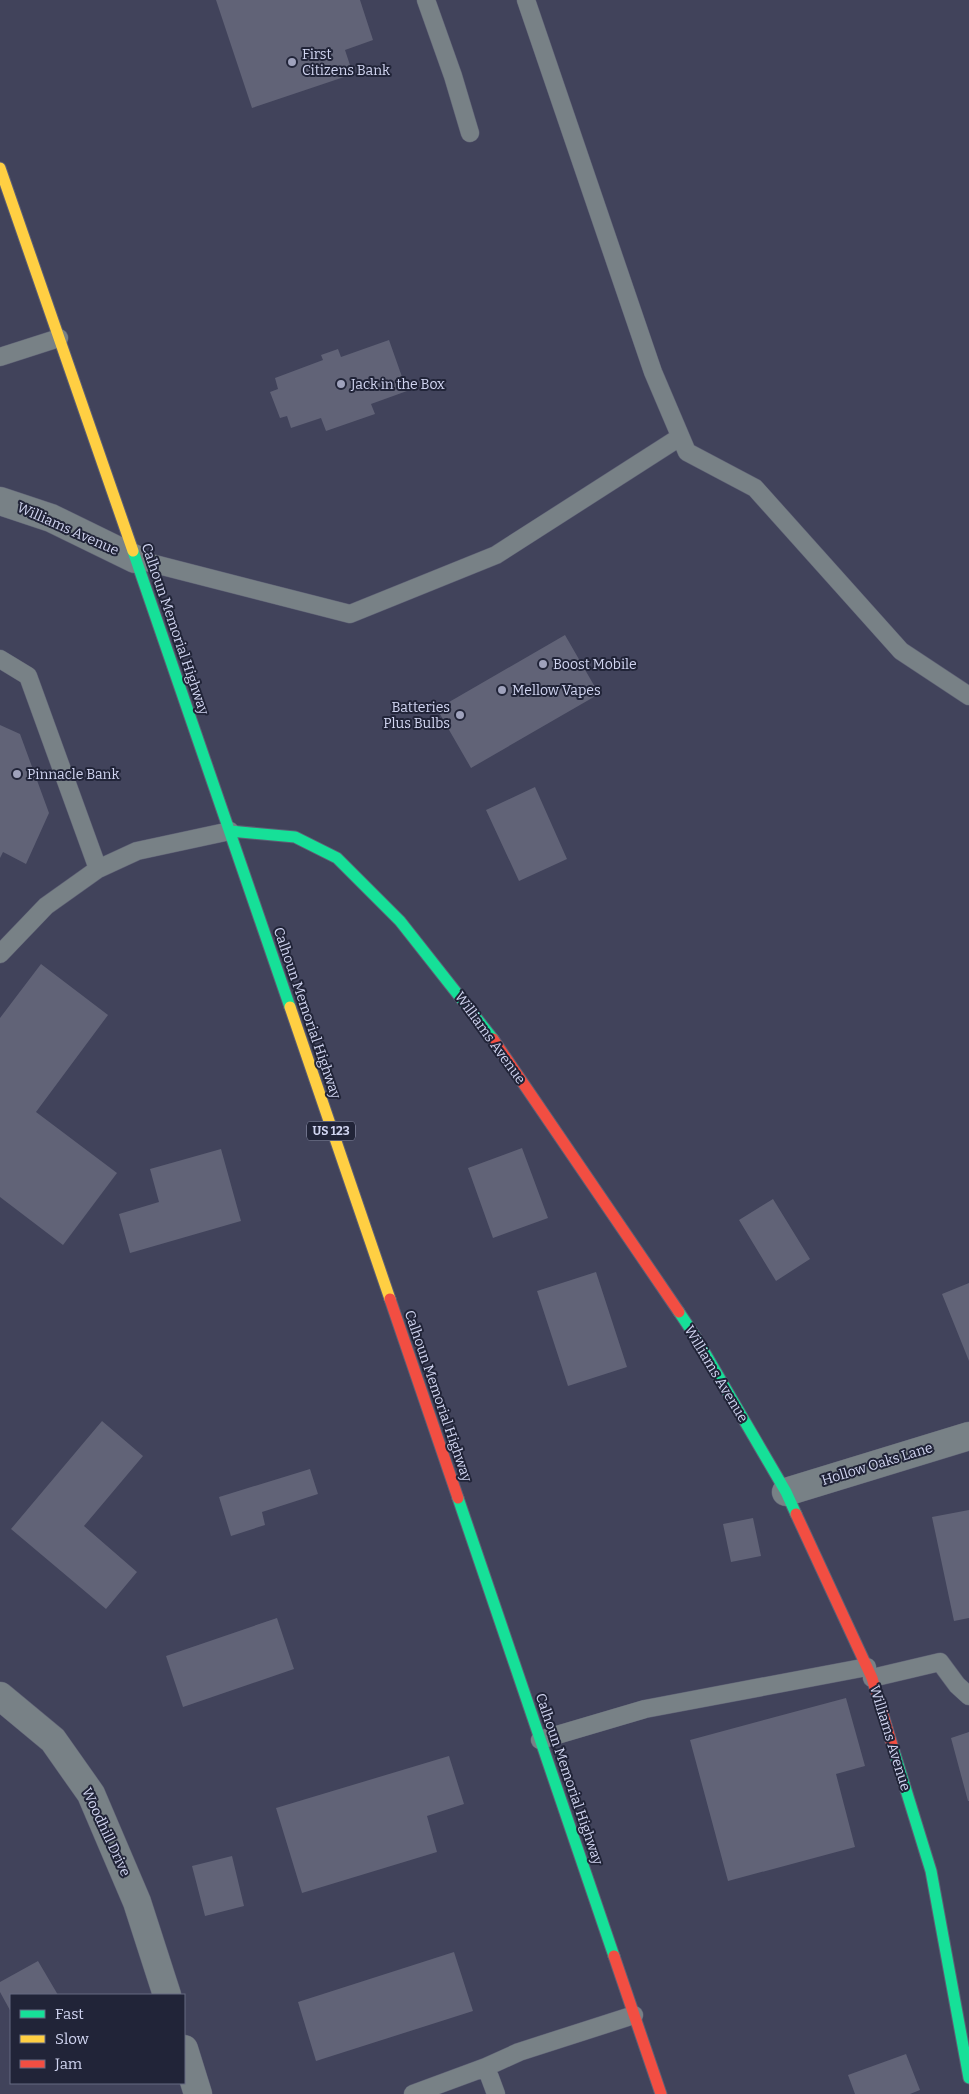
<svg xmlns="http://www.w3.org/2000/svg" width="969" height="2094" font-family="Bitter,serif">
	<style>
		.building { fill: #616377 }
		.lines { fill: none; stroke-linecap: round; stroke-linejoin: round }
		.lane-casing { stroke: #5d5f74; stroke-width: 19 }
		.street-casing { stroke: #5d5f74; stroke-width: 29 }
		.fast-casing { stroke: #5d5f74; stroke-width: 13 }
		.slow-casing { stroke: #5d5f74; stroke-width: 13 }
		.jam-casing { stroke: #5d5f74; stroke-width: 13 }
		.lane { stroke: #788186; stroke-width: 18 }
		.street { stroke: #788186; stroke-width: 28 }
		.fast { stroke: #16e098; stroke-width: 11 }
		.slow { stroke: #ffcf43; stroke-width: 11 }
		.jam { stroke: #f24e42; stroke-width: 11 }
		.poi-dot { fill: #9fa2bc; stroke: #212438; stroke-width: 2 }
		.labels { text-anchor: middle; dominant-baseline: central; stroke-width: 4; stroke-linejoin: round; paint-order: stroke }
		.shield { fill: #212438; stroke: #9ca0ba; stroke-width: 1 }
		.shield-label { font-size: 12px; font-weight: bold; fill: #d1d5f1 }
		.poi-label { font-size: 14px; fill: #d1d5f1; stroke: #212438; text-anchor: start }
		.street-label { font-size: 14px; fill: #d1d5f1; stroke: #212438 }
	</style>
	<rect width="100%" height="100%" fill="#41435b"/>
	<path class="building" d="M216 0H360L373 40 345 50 353 74 252 108Z
		M389 340 407 391 371 404 375 414 326 431 321 418 291 428 287 416 280 418 270 392 278 389 275 378 323 360 321 355 338 349 341 357Z
		M565 635 599 694 471 768 437 709Z
		M0 725 20 734 49 813 26 864 3 852 0 858Z
		M535 787 567 859 519 881 486 810Z
		M41 964 108 1015 36 1112 117 1173 63 1245 0 1197V1018Z
		M522 1148 548 1218 493 1238 468 1168Z
		M221 1149 241 1221 130 1253 119 1214 159 1202 150 1169Z
		M773 1199 810 1259 776 1281 739 1220Z
		M596 1272 627 1367 568 1386 537 1291Z
		M969 1283V1361L942 1294Z
		M102 1421 143 1456 84 1526 137 1572 106 1609 11 1529Z
		M310 1469 318 1494 262 1512 265 1525 231 1536 219 1497Z
		M969 1510V1618L954 1621 932 1517Z
		M753 1518 761 1556 731 1562 723 1524Z
		M277 1618 294 1669 183 1707 166 1656Z
		M846 1698 865 1766 836 1774 855 1847 728 1881 690 1740Z
		M969 1732V1801H968L951 1738Z
		M449 1756 464 1804 427 1816 437 1852 302 1893 276 1808Z
		M232 1856 244 1906 205 1916 192 1866Z
		M454 1952 473 2011 316 2061 298 2002Z
		M38 1961 58 1995H11V2012L0 1992V1982Z
		M906 2054 920 2090 910 2094H855L848 2075Z"/>
	<g class="lines">
		<g class="lane-casing">
			<path id="lane" d="M426 0 453 76 470 133
				M526 0 653 372 687 452 755 488 901 651 969 696
				M0 357 59 338
				M135 559 350 614 496 555 680 437
				M0 659 28 676 98 869
				M0 954 46 906 98 869 137 851 230 831
				M872 1678 940 1662 957 1685 969 1696
				M540 1740 645 1709 867 1667
				M413 2094 486 2067
				M496 2094 486 2067 519 2052 634 2015"/>
		</g>
		<g class="street-casing">
			<path id="street" d="M0 501 51 518 135 559
				M786 1492 969 1436
				M0 1696 53 1740 91 1794 137 1902 167 1995
				M184 2049 198 2094"/>
		</g>
		<g class="fast-casing">
			<path id="fast" d="M133 551 290 1007
				M230 831 295 837 337 858 400 921 493 1039
				M679 1312 695 1336 786 1492 796 1514
				M458 1498 614 1956
				M893 1748 931 1871 969 2078"/>
		</g>
		<g class="slow-casing">
			<path id="slow" d="M0 168 133 551
				M290 1007 390 1299"/>
		</g>
		<g class="jam-casing">
			<path id="jam" d="M493 1039 679 1312
				M390 1299 458 1498
				M796 1514 872 1678 893 1748
				M614 1956 661 2094"/>
		</g>
		<use href="#lane" class="lane"/>
		<use href="#street" class="street"/>
		<use href="#fast" class="fast"/>
		<use href="#slow" class="slow"/>
		<use href="#jam" class="jam"/>
	</g>
	<g class="poi-dot">
		<circle cx="292" cy="62" r="5"/>
		<circle cx="341" cy="384" r="5"/>
		<circle cx="543" cy="664" r="5"/>
		<circle cx="502" cy="690" r="5"/>
		<circle cx="460" cy="715" r="5"/>
		<circle cx="17" cy="774" r="5"/>
	</g>
	<g class="labels">
		<rect class="shield" x="307" y="1121.5" width="48" height="19" rx="4"/>
		<g class="shield-label">
			<text x="331" y="1131">US 123</text>
		</g>
		<g class="poi-label">
			<text x="302" y="54">First<tspan x="302" dy="16">Citizens Bank</tspan></text>
			<text x="351" y="384">Jack in the Box</text>
			<text x="553" y="664">Boost Mobile</text>
			<text x="512" y="690">Mellow Vapes</text>
			<text x="450" y="707" text-anchor="end">Batteries<tspan x="450" dy="16">Plus Bulbs</tspan></text>
			<text x="27" y="774">Pinnacle Bank</text>
		</g>
		<g class="street-label">
			<text transform="translate(68 529) rotate(24)">Williams Avenue</text>
			<text transform="translate(175 629) rotate(71)">Calhoun Memorial Highway</text>
			<text transform="translate(307 1013) rotate(71)">Calhoun Memorial Highway</text>
			<text transform="translate(490 1038) rotate(54)">Williams Avenue</text>
			<text transform="translate(716 1374) rotate(59)">Williams Avenue</text>
			<text transform="translate(438 1396) rotate(71)">Calhoun Memorial Highway</text>
			<text transform="translate(877 1464) rotate(-17)">Hollow Oaks Lane</text>
			<text transform="translate(890 1738) rotate(73)">Williams Avenue</text>
			<text transform="translate(569 1779) rotate(71)">Calhoun Memorial Highway</text>
			<text transform="translate(106 1832) rotate(65)">Woodhill Drive</text>
		</g>
	</g>
	<rect x="10" y="1994" width="175" height="90" fill="#212438" stroke="#676b82"/>
	<rect x="20" y="2010" width="25" height="8" fill="#16e098" stroke="#676b82"/>
	<text x="55" y="2019" font-size="15" fill="#d1d5f1">Fast</text>
	<rect x="20" y="2035" width="25" height="8" fill="#ffcf43" stroke="#676b82"/>
	<text x="55" y="2044" font-size="15" fill="#d1d5f1">Slow</text>
	<rect x="20" y="2060" width="25" height="8" fill="#f24e42" stroke="#676b82"/>
	<text x="55" y="2069" font-size="15" fill="#d1d5f1">Jam</text>
</svg>
